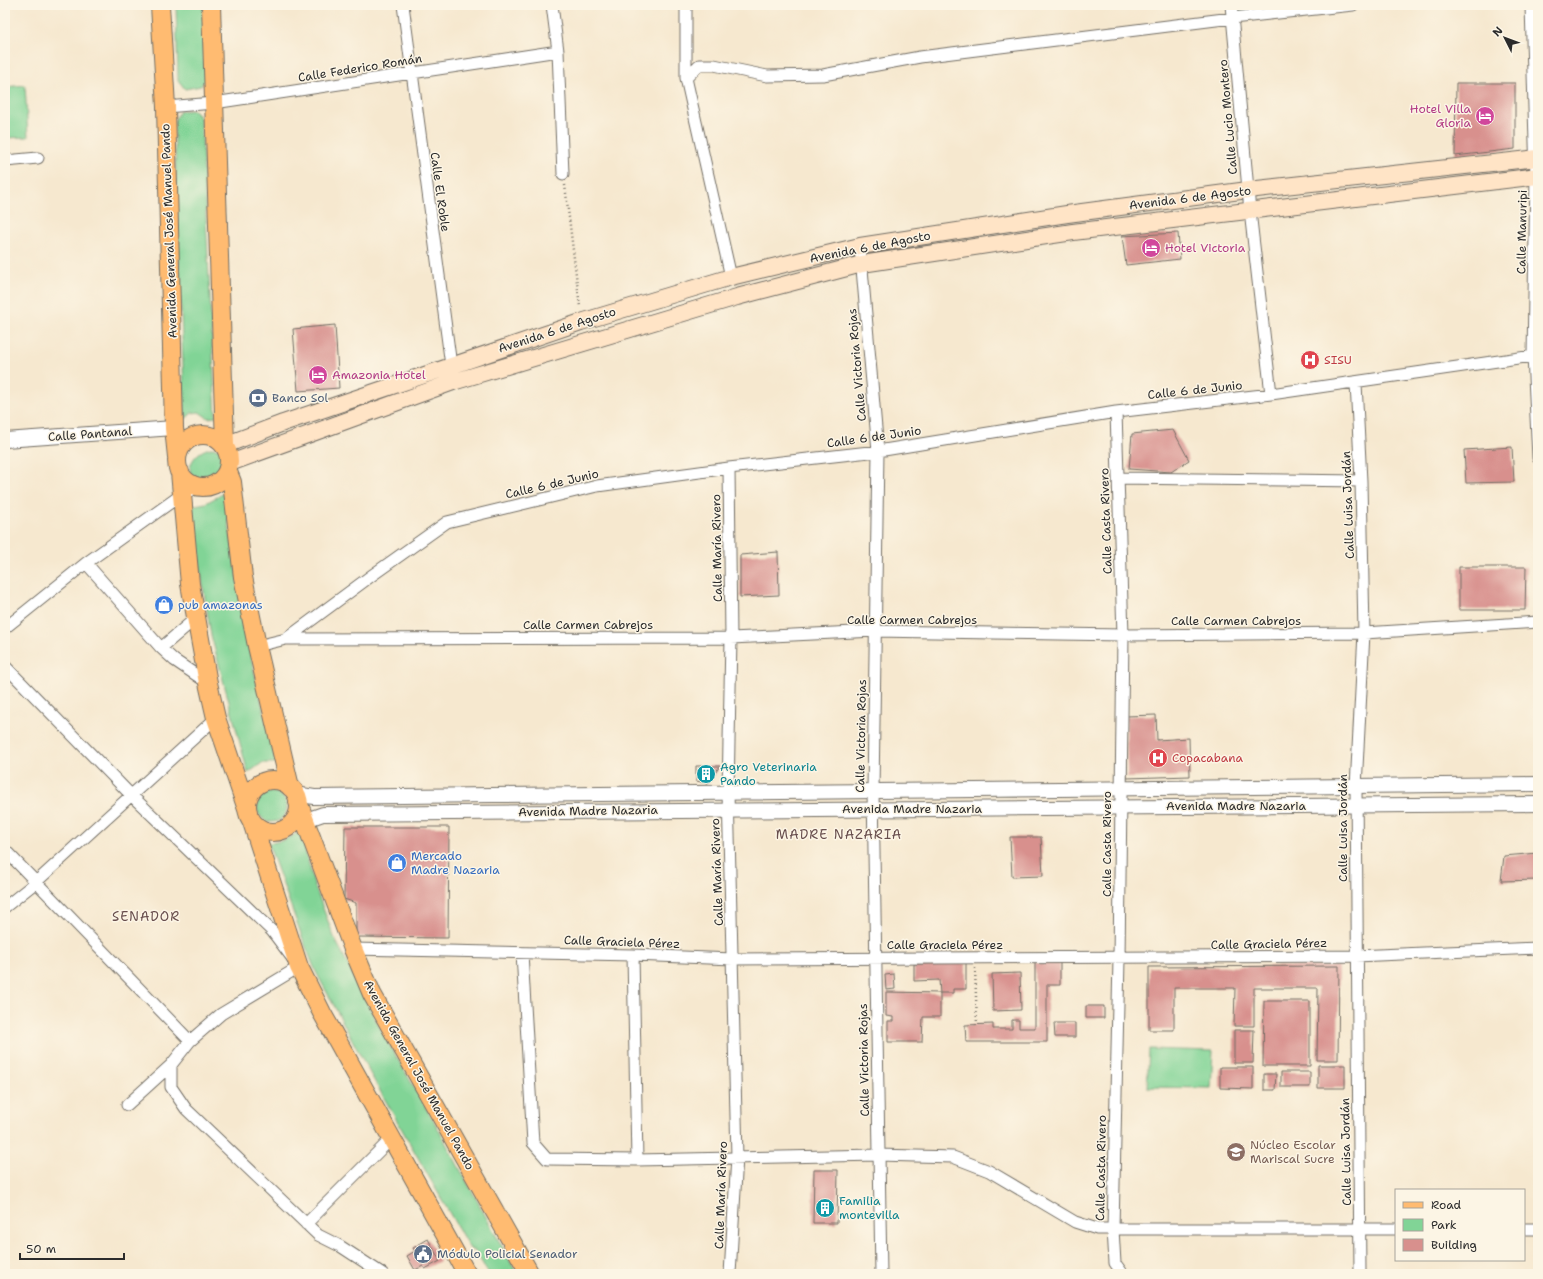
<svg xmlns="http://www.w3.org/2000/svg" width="1543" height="1279" font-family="'Shantell Sans',sans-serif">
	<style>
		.green { fill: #81d496; stroke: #568060 }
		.building { fill: #d8908d }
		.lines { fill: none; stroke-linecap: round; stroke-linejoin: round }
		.minor-casing { stroke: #726d64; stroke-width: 13 }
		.tertiary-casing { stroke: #726d64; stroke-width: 16 }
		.secondary-casing { stroke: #726d64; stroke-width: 18 }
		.primary-casing { stroke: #726d64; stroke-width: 20 }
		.path { stroke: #726d64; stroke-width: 2.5; stroke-dasharray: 1 3; stroke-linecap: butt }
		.minor { stroke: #fff; stroke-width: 11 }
		.tertiary { stroke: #fff; stroke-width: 14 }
		.secondary { stroke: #ffe4c6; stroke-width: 16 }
		.primary { stroke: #ffbb71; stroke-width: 18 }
		.labels { text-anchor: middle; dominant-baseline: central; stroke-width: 3; stroke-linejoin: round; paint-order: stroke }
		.street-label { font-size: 12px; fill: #2b2b2b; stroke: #fcf5e5 }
		.hotel-label { font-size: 12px; fill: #b23c85; stroke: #fcf5e5; text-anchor: start }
		.health-label { font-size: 12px; fill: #be3a42; stroke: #fcf5e5; text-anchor: start }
		.service-label { font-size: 12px; fill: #4e5e75; stroke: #fcf5e5; text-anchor: start }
		.shop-label { font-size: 12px; fill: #366cbe; stroke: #fcf5e5; text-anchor: start }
		.culture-label { font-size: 12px; fill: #0d838f; stroke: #fcf5e5; text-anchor: start }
		.education-label { font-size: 12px; fill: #785e54; stroke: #fcf5e5; text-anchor: start }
		.neighbourhood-label { font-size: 13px; letter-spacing: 1px; fill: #684e4d; stroke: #fcf5e5 }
	</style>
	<rect width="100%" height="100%" fill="#fcf5e5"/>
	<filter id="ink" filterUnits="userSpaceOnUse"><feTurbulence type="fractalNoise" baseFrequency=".025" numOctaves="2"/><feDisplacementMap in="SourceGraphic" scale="8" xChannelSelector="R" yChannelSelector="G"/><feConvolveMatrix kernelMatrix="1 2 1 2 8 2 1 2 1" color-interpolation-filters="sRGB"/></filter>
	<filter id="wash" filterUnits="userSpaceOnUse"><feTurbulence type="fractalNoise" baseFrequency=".012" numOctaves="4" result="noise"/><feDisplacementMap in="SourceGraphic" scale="16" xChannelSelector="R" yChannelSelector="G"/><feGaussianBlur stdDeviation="0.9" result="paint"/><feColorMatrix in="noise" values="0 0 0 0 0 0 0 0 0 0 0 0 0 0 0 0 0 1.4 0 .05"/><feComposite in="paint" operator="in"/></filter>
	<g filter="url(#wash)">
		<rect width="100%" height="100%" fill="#f6e8cf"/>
		<path class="green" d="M176 5H203L206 79 201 86 185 89 178 80Z
			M1238 5H1310L1239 13Z
			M25 85 28 137 5 138V87Z
			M194 110 201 119 216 417 208 418 199 412 192 413 185 419 174 121 180 111Z
			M211 448 219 449 224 453 222 471 212 481 194 480C183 467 197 450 211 448Z
			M224 493 248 645 276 763H262L248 773 211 635 190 506 206 503Z
			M257 807a15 15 0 1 1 30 0a15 15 0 1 1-30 0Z
			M300 831 315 887 334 937 382 1032 436 1125 517 1274H489L475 1251 470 1249 371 1075 316 972 305 945 268 843C282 842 289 839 300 831Z
			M1149 1049 1213 1051 1211 1088 1147 1087Z"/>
		<g id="blocks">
			<path class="building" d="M1456 83H1515V149L1455 156Z
				M1178 233 1180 259 1126 265 1122 236Z
				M335 325 339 388 298 391 293 329Z
				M1173 430 1189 460 1171 472 1129 469 1132 434Z
				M1512 447 1514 482 1466 483 1464 450Z
				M778 552 779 595 740 597V555Z
				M1459 567H1526L1525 610H1459Z
				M1156 715 1157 740 1189 738 1190 776 1127 778 1126 716Z
				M696 766H720L708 783 696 781Z
				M345 827H449L448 938 356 937V903L344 899Z
				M1010 837H1041L1043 876 1012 877Z
				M1538 853V880L1501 881 1504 856Z
				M966 963V989H953V993H940L939 980 914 981V964Z
				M1035 963H1060V985H1047V1042H966L965 1025 993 1024V1029H1012V1020H1019V1028H1035Z
				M1339 966 1338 1060H1317L1318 988H1254V1026H1234L1235 988H1174V1030H1149V967Z
				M1020 973 1021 1010 993 1011 992 974Z
				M894 974 895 989 886 990 885 975Z
				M886 992 940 993V1017H923L922 1042H888V1021H893V1017L886 1016Z
				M1264 1001H1310V1066H1263Z
				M1086 1006H1104V1018H1086Z
				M1054 1023H1075V1037H1055Z
				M1234 1030H1254L1253 1063H1234Z
				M1318 1065H1345V1088H1318Z
				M1220 1067H1253V1089L1220 1088Z
				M1281 1072H1310V1087H1281Z
				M1264 1074H1276L1275 1090H1264Z
				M814 1170H838L837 1223H813Z
				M428 1239 440 1261 425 1269 423 1266 415 1270 407 1256 415 1251 413 1248Z"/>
		</g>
	</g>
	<g filter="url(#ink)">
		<use href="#blocks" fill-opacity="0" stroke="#726d64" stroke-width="1"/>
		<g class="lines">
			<g class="minor-casing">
				<path id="minor" d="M403 5 452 373
					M552 5 558 51 563 174
					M686 5V78
					M1231 5 1250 211 1271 394
					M1531 5 1536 176 1533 356 1538 458
					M166 107 214 103 558 51
					M5 161 38 158
					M860 246 878 451 873 791 881 1274
					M731 277 686 78 699 65H714L767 76 823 75 920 57 1232 18 1353 5
					M1356 383 1361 481 1364 633 1356 787 1360 1274
					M1116 412 1123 635 1119 959 1113 1229 1115 1263 1123 1274
					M729 468 731 638 728 793 737 1157 730 1274
					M1118 478 1361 481
					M86 563 161 648 174 660 208 683
					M5 628 86 563 181 495 197 487
					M286 639 731 638 875 631 1123 635 1364 633 1538 622
					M257 646 286 639 371 576 447 522 597 486 729 468 878 451 1116 412 1271 394 1533 356
					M161 648 196 618
					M5 666 131 795 272 931 299 967 221 1014 190 1041 171 1065 127 1105
					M5 850 190 1041
					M5 907 35 883 216 718
					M353 949 633 955 733 959 1356 956 1538 948
					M522 953 533 1143 547 1159 637 1160 878 1155 953 1157 989 1171 1075 1222 1097 1229H1396
					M633 955 637 1160
					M171 1065V1087L186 1109 318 1235 340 1246 383 1274
					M306 1224 392 1138
					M1524 1229H1538"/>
			</g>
			<g class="tertiary-casing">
				<path id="tertiary" d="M5 440 174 428
					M296 794 314 797 1538 784
					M289 826 323 814 1538 804"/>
			</g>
			<g class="secondary-casing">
				<path id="secondary" d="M225 445 283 423 581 322 731 277 860 246 1067 214 1248 190 1538 158
					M230 463 453 382 737 297 862 264 1073 232 1538 176"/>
			</g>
			<g class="primary-casing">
				<path id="primary" d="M160 5 166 107 174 428 177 457
					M211 5 225 445
					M177 461a26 26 0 1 1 52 0a26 26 0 1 1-52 0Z
					M180 472 190 584 208 683 216 718 248 812
					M228 472 232 482 243 577 257 646 290 787
					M247 806a26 26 0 1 1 52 0a26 26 0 1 1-52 0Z
					M298 802 353 949 372 994 530 1274
					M251 819 299 967 322 1013 467 1274"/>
			</g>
			<path class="path" d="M565 185 580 307
				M975 968 977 1025"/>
			<use href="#minor" class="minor"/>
			<use href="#tertiary" class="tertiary"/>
			<use href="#secondary" class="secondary"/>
			<use href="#primary" class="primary"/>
		</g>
	</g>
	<defs>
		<g id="hotel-disc" transform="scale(1)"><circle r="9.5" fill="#d1479c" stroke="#fcf5e5"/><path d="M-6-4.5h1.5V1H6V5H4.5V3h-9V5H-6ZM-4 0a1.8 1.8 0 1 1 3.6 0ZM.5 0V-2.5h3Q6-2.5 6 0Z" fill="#fff"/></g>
		<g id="hospital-disc" transform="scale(1)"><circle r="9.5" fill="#e0444e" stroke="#fcf5e5"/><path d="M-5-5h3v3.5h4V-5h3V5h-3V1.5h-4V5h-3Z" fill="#fff"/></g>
		<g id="bank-disc" transform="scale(1)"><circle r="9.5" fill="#5c6f8a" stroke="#fcf5e5"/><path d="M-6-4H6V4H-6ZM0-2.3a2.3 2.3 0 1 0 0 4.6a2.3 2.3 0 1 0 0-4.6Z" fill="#fff"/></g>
		<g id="shop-disc" transform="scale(1)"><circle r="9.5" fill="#3f7fe0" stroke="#fcf5e5"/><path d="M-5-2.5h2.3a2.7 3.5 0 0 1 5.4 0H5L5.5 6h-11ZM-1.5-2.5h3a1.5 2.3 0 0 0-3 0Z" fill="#fff"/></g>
		<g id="building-disc" transform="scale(1)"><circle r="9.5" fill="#0f9aa8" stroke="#fcf5e5"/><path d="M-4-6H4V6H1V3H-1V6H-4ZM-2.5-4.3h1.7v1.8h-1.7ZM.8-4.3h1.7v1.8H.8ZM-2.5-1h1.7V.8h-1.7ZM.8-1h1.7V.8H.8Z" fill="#fff"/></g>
		<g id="school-disc" transform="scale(1)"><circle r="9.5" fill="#8d6e63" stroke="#fcf5e5"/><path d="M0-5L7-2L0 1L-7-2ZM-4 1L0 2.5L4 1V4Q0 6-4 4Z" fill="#fff"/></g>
		<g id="civic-disc" transform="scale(1)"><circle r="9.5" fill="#5c6f8a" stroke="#fcf5e5"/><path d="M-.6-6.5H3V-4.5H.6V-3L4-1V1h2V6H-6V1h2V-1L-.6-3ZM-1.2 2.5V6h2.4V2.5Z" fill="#fff"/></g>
	</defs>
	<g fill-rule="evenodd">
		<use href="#hotel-disc" x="1485" y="116"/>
		<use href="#hotel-disc" x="1151" y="248"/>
		<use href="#hospital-disc" x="1310" y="360"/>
		<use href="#hotel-disc" x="318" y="375"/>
		<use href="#bank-disc" x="258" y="398"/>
		<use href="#shop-disc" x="164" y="605"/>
		<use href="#hospital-disc" x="1158" y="758"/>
		<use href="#building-disc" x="706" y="774"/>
		<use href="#shop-disc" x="397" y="863"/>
		<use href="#school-disc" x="1236" y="1152"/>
		<use href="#building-disc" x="825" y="1208"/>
		<use href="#civic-disc" x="423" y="1254"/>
	</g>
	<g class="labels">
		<g class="street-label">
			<text transform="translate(360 68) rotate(-9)">Calle Federico Román</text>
			<text transform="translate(1228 117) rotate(-95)">Calle Lucio Montero</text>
			<text transform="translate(440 192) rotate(82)">Calle El Roble</text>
			<text transform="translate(1190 198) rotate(-7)">Avenida 6 de Agosto</text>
			<text transform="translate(169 231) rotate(-92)">Avenida General José Manuel Pando</text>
			<text transform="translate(1522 232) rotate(-89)">Calle Manuripi</text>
			<text transform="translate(870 247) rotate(-11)">Avenida 6 de Agosto</text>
			<text transform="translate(557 330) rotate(-18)">Avenida 6 de Agosto</text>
			<text transform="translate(857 365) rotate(-95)">Calle Victoria Rojas</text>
			<text transform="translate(1195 390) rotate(-6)">Calle 6 de Junio</text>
			<text transform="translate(90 434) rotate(-4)">Calle Pantanal</text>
			<text transform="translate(874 437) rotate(-8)">Calle 6 de Junio</text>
			<text transform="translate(552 484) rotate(-13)">Calle 6 de Junio</text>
			<text transform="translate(1348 505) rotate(-92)">Calle Luisa Jordán</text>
			<text transform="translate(1106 521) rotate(-92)">Calle Casta Rivero</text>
			<text transform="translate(717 548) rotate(-91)">Calle María Rivero</text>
			<text x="912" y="620">Calle Carmen Cabrejos</text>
			<text x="1236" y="621">Calle Carmen Cabrejos</text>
			<text x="588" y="625">Calle Carmen Cabrejos</text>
			<text transform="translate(861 736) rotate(-89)">Calle Victoria Rojas</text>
			<text x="1236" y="806">Avenida Madre Nazaria</text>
			<text x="912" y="809">Avenida Madre Nazaria</text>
			<text transform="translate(588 811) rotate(-1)">Avenida Madre Nazaria</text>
			<text transform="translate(1343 828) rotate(-90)">Calle Luisa Jordán</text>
			<text transform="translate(1107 844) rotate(-90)">Calle Casta Rivero</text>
			<text transform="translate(717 872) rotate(-92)">Calle María Rivero</text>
			<text transform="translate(622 942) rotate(2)">Calle Graciela Pérez</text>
			<text transform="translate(1269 944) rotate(-1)">Calle Graciela Pérez</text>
			<text x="945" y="945">Calle Graciela Pérez</text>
			<text transform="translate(864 1060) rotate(-91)">Calle Victoria Rojas</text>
			<text transform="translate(419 1075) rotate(61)">Avenida General José Manuel Pando</text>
			<text transform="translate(1346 1152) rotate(-91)">Calle Luisa Jordán</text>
			<text transform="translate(1101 1168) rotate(-89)">Calle Casta Rivero</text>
			<text transform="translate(721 1195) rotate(-88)">Calle María Rivero</text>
		</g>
		<g class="hotel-label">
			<text x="1471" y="109" text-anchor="end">Hotel Villa<tspan x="1471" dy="14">Gloria</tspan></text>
			<text x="1165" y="248">Hotel Victoria</text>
			<text x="332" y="375">Amazonia Hotel</text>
		</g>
		<g class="health-label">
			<text x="1324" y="360">SISU</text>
			<text x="1172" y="758">Copacabana</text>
		</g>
		<g class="service-label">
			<text x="272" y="398">Banco Sol</text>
			<text x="437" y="1254">Módulo Policial Senador</text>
		</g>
		<g class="shop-label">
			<text x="178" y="605">pub amazonas</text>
			<text x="411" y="856">Mercado<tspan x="411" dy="14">Madre Nazaria</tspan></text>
		</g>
		<g class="culture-label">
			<text x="720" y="767">Agro Veterinaria<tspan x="720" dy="14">Pando</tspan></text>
			<text x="839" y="1201">Familia<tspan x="839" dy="14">montevilla</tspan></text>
		</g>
		<g class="education-label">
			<text x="1250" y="1145">Núcleo Escolar<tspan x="1250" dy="14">Mariscal Sucre</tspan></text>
		</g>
		<g class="neighbourhood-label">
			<text x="839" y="834">MADRE NAZARIA</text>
			<text x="146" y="916">SENADOR</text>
		</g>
	</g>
	<rect width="1543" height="1279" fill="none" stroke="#fcf5e5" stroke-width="20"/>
	<rect x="1395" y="1189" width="130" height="72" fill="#fcf5e5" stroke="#a8a49b"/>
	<rect x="1403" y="1202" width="20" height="6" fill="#ffbb71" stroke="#a8a49b"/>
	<text x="1431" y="1209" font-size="12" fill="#2b2b2b">Road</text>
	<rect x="1403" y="1219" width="20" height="12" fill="#81d496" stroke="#a8a49b"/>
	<text x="1431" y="1229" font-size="12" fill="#2b2b2b">Park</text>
	<rect x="1403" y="1239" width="20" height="12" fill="#d8908d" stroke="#a8a49b"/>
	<text x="1431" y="1249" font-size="12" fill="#2b2b2b">Building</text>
	<g transform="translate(1505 38) rotate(312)" stroke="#fcf5e5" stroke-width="3" paint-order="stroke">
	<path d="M0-3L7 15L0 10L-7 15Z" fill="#2b2b2b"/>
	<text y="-6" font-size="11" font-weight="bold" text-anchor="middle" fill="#2b2b2b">N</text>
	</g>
	<path d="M20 1253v6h104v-6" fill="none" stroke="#2b2b2b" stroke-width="2"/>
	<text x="26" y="1253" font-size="12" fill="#2b2b2b" stroke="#fcf5e5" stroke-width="3" paint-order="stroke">50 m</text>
</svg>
